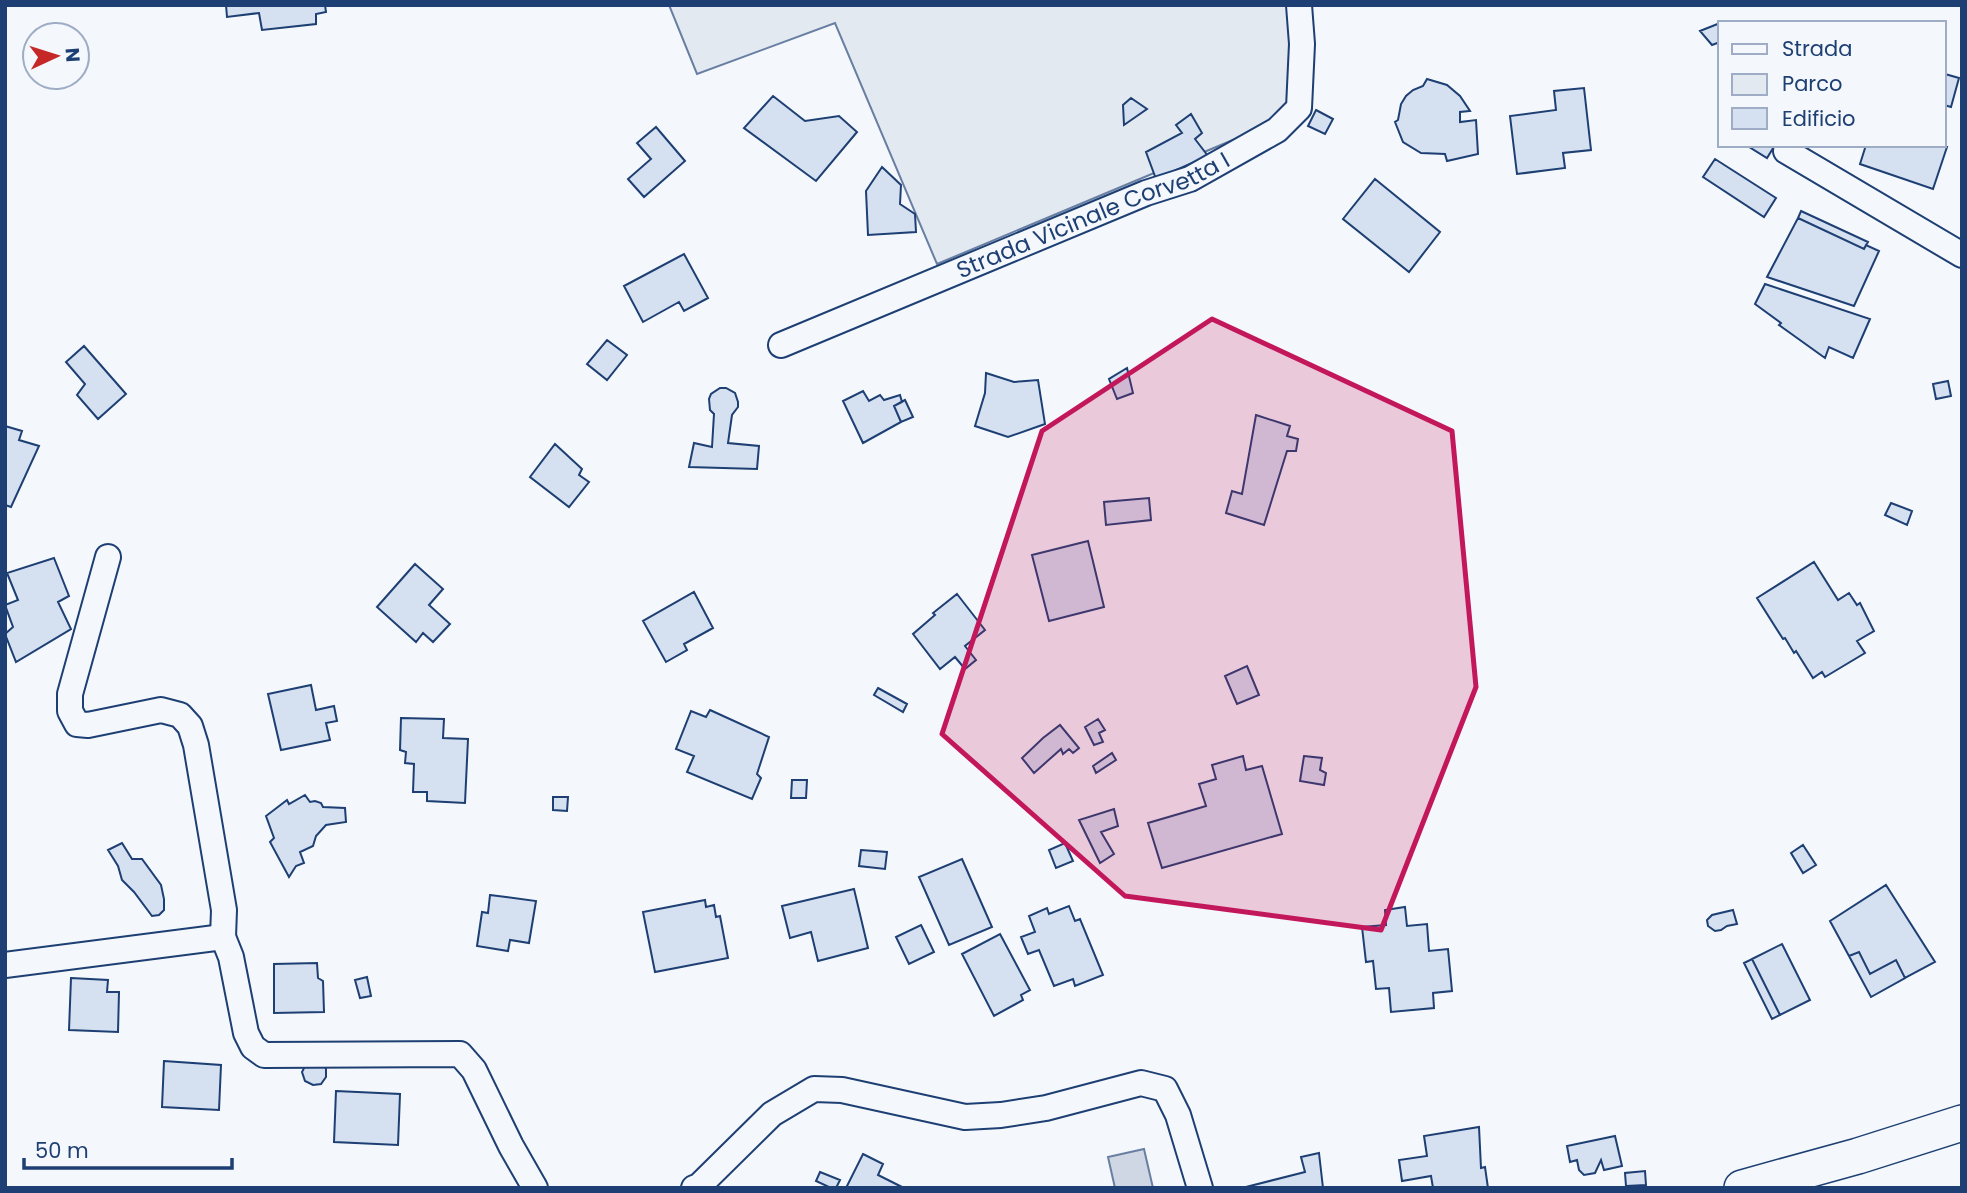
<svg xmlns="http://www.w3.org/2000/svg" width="1967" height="1193" font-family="Poppins,sans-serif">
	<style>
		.green { fill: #e3e9f0; stroke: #687fa3; stroke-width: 2 }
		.water { fill: #cfd7e4; stroke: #687fa3; stroke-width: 2 }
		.building { fill: #d5e0f0; stroke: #1d3f73; stroke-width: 2 }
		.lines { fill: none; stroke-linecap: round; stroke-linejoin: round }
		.minor-casing { stroke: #1d3f73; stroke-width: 28 }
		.secondary-casing { stroke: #1d3f73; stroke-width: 38 }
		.minor { stroke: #f4f7fb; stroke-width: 24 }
		.secondary { stroke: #f4f7fb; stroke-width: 35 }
		.marked { fill: #c2185b; fill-opacity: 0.2; stroke: #c2185b; stroke-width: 5; stroke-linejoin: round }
		.labels { text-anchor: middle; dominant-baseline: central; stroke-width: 5; stroke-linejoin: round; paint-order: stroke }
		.street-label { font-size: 23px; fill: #1d3f73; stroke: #f4f7fb }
	</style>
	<rect width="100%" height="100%" fill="#f4f7fb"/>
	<path class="green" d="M669 5H1291L1299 100 1259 129 937 264 835 23 697 74Z"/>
	<path class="water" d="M1144 1149 1153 1188H1115L1108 1157Z"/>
	<path class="building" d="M226 5H325L326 12 316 14V24L262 30 259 13 227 17Z
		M1720 23V42L1712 45 1700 31Z
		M1945 74 1959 78 1951 107 1944 105Z
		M1427 79 1447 85 1460 96 1470 111 1460 112V122L1476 120 1478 154 1447 161 1445 154 1421 153 1403 142 1395 122 1398 120 1401 104 1406 96 1413 90 1423 86Z
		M1584 88 1591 150 1563 153 1565 168 1517 174 1510 116 1556 110 1554 91Z
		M773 96 805 121 839 116 857 132 816 181 744 128Z
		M1131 98 1147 109 1124 125 1123 105Z
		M1316 110 1333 119 1325 134 1308 126Z
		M1191 114 1202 133 1195 139 1208 156 1156 179 1146 152 1182 133 1176 125Z
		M656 127 685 161 644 197 628 179 651 159 637 143Z
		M1746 145H1775L1767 158Z
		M1866 145H1941L1947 147 1933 189 1860 164Z
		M1715 159 1776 198 1764 217 1703 177Z
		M882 167 901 185 900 204 915 214 916 232 868 235 866 191Z
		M1375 179 1440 232 1409 272 1343 219Z
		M1801 211 1868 242 1864 249 1798 218Z
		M1798 218 1864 249 1866 245 1879 251 1854 306 1767 277Z
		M684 254 708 298 684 311 679 302 643 322 624 286Z
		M1765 284 1870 319 1853 358 1829 347 1825 358 1779 325 1781 323 1755 304Z
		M607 340 627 355 607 380 587 364Z
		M84 346 126 394 98 419 77 395 85 384 66 362Z
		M1127 368 1133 393 1117 399 1109 379Z
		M986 373 1014 382 1038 380 1045 424 1008 437 975 426 985 393Z
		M1948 381 1951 396 1936 399 1933 384Z
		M720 388H726L735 393 738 402V407L732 415 728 443 759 446 757 469 689 467 694 443 712 447 714 414 710 410 709 399 711 394Z
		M863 391 869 401 880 395 884 400 900 395 902 402 894 406 901 422 863 443 843 401Z
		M905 400 913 417 901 422 894 406Z
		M1256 415 1290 426 1287 436 1298 439 1296 451H1287L1264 525 1226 513 1232 491 1242 494Z
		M5 426 22 431 19 440 39 446 11 507 5 505Z
		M555 444 582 469 579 475 589 482 569 507 530 477Z
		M1149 498 1151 520 1106 525 1104 502Z
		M1891 503 1912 511 1907 525 1885 515Z
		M1088 541 1104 607 1049 621 1032 555Z
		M54 558 69 596 58 602 71 629 16 662 5 634 13 627 5 605 18 600 7 573Z
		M1814 562 1838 600 1849 593 1857 605 1860 603 1874 631 1857 641 1865 653 1825 677 1822 672 1813 678 1796 651 1794 653 1785 638 1783 639 1757 598Z
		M415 564 443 589 429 605 450 624 433 642 423 633 416 642 377 607Z
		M694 592 713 628 684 644 687 650 666 662 643 621Z
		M957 594 985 630 965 646 976 660 965 669 955 657 940 669 913 634 935 615 933 613Z
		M1247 666 1259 695 1237 704 1225 676Z
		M311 685 316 710 334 706 337 721 326 723 330 740 281 750 268 694Z
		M878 688 907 704 903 712 874 695Z
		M710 710 769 737 757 774 761 778 752 799 687 772 694 756 676 749 691 711 706 717Z
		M401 718 444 719 443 738 468 739 465 803 427 801V792H413L414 764 405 763 406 752 400 750Z
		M1098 719 1105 730 1099 733 1103 742 1094 745 1085 727Z
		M1060 725 1079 748 1073 753 1069 749 1063 754 1061 749 1034 773 1022 758 1043 738Z
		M1112 753 1116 760 1096 773 1093 766Z
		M1243 756 1246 770 1262 766 1282 834 1162 868 1148 823 1206 806 1199 784 1216 779 1212 765Z
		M1304 756 1322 758 1320 770 1326 773 1324 785 1300 781Z
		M792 780H807L806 798H791Z
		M305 795 310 802 315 801 321 803 323 807 345 808 346 822 326 825 316 836 313 846 300 852 304 863 296 866 289 877 270 842 274 838 266 816 287 800 289 804Z
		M553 797H568L567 811 553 810Z
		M1114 809 1118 826 1101 832 1114 854 1100 863 1079 820Z
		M122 843 132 859H142L161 885 164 899V910L159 915 152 916 134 892 122 880 118 866 108 850Z
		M1065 843 1073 861 1056 868 1049 850Z
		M1803 845 1816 865 1803 873 1791 853Z
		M861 850 887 852 885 869 859 866Z
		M962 859 992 927 949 945 919 877Z
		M1886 885 1935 962 1905 978 1896 960 1870 974 1859 952 1849 956 1830 921Z
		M854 889 868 948 818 961 811 932 790 938 782 906Z
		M490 895 536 901 529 943 510 940 508 951 477 946 482 912 488 913Z
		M705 900 706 907 714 905 716 917 720 916 728 958 655 972 643 912Z
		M1069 906 1075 921 1080 919 1103 975 1075 986 1073 979 1054 986 1039 950 1028 954 1021 937 1035 932 1029 916 1047 908 1049 914Z
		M1405 907 1407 926 1427 924 1429 951 1448 949 1452 991 1433 993 1434 1008 1391 1012 1389 988 1376 989 1373 961 1366 962 1362 927 1386 925 1385 910Z
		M1733 910 1737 924 1727 926 1721 930 1715 931 1708 926 1707 920 1712 915Z
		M921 925 934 952 909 964 896 937Z
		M1000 934 1030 990 1021 995 1023 1000 994 1016 962 954Z
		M1782 944 1810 1000 1780 1015 1752 959Z
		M1859 952 1870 974 1896 960 1905 978 1871 997 1849 956Z
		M1752 959 1780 1015 1772 1019 1744 963Z
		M317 963 318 978 323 981 324 1012 274 1013V964Z
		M367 977 371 996 360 998 355 980Z
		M71 978 108 980 107 992H119L118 1032 69 1030Z
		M164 1061 221 1065 219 1110 162 1107Z
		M306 1064 324 1065 326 1069V1077L321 1084 313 1085 305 1081 302 1072Z
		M336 1091 400 1094 398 1145 334 1142Z
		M1479 1127 1481 1168 1485 1167 1488 1188H1433L1431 1176 1402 1181 1399 1160 1427 1156 1424 1136Z
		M1615 1136 1622 1166 1604 1170 1601 1160 1595 1173 1584 1175 1579 1170 1577 1160 1570 1162 1567 1146Z
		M1319 1153 1323 1188H1242L1305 1172 1301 1157Z
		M863 1154 883 1164 878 1175 904 1188H846Z
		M1645 1171 1646 1185 1626 1186 1625 1173Z
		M820 1172 840 1180 836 1188H831L816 1181Z"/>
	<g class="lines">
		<g class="minor-casing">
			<g id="minor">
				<path d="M1786 151 1962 255"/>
				<path id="s1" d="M781 345 1146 193 1190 179 1277 130 1299 108 1302 44 1299 5"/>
				<path d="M108 557 70 694V711L77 724 88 725 161 710 180 715 190 726 196 745 224 910 223 937"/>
				<path d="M5 965 223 937 231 957 246 1033 253 1047 264 1055 460 1054 474 1070 511 1146 535 1188"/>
				<path d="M694 1188 699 1186 772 1114 814 1089 842 1090 965 1117 1001 1115 1046 1108 1141 1083 1165 1089 1178 1115 1200 1188"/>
			</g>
		</g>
		<g class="secondary-casing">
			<path id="secondary" d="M1742 1188 1858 1156 1962 1123"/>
		</g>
		<use href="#minor" class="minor"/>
		<use href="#secondary" class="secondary"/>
	</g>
	<path class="marked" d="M1212 319 1452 431 1476 687 1381 930 1125 896 942 734 1042 431Z"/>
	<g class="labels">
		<g class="street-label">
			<text stroke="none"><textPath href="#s1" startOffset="338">Strada Vicinale Corvetta I</textPath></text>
		</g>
	</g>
	<rect width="1967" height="1193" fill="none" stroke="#1d3f73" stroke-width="14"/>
	<rect x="1718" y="21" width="228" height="126" fill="#f4f7fb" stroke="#9eadc5" stroke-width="2"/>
	<rect x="1732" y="44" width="35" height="10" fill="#f4f7fb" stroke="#9eadc5" stroke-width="2"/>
	<text x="1782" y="56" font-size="21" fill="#1d3f73">Strada</text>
	<rect x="1732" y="74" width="35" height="21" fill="#e3e9f0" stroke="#9eadc5" stroke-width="2"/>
	<text x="1782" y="91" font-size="21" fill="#1d3f73">Parco</text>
	<rect x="1732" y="108" width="35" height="21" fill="#d5e0f0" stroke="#9eadc5" stroke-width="2"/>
	<text x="1782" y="126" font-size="21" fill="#1d3f73">Edificio</text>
	<g transform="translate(56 56) rotate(86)"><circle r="33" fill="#f4f7fb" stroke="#9eadc5" stroke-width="2"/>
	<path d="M0-5L12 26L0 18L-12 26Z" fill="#c62828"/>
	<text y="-10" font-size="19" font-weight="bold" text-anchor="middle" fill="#1d3f73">N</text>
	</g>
	<path d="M24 1158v10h208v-10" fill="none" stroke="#1d3f73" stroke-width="3.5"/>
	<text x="35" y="1158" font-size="21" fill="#1d3f73" stroke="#f4f7fb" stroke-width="5" paint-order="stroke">50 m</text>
</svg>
